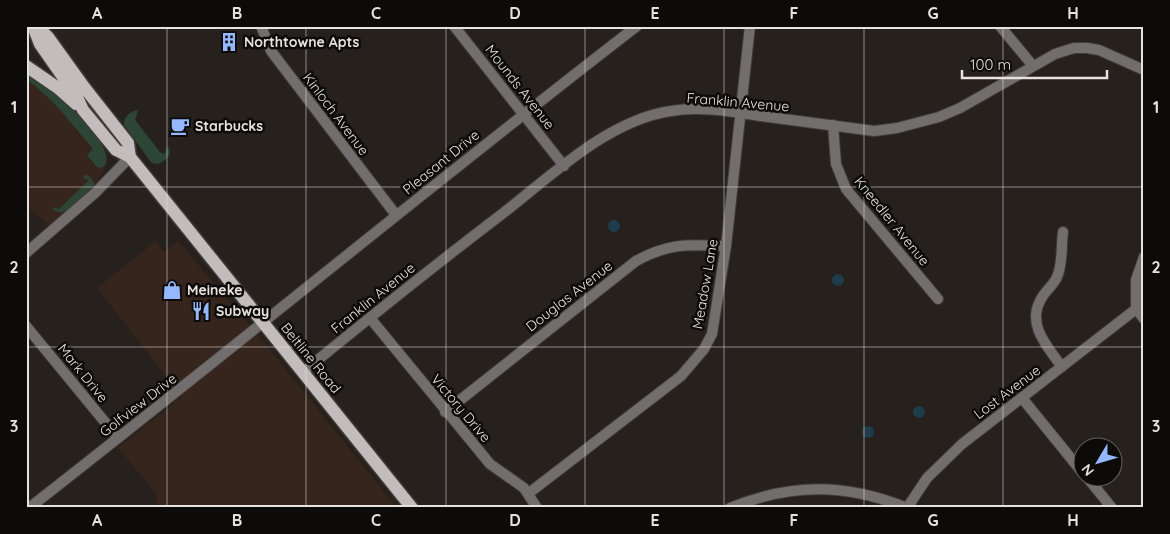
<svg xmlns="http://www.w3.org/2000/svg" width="1170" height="534" font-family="Quicksand,sans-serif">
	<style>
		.commercial { fill: #36251c }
		.green { fill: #2d4535 }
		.water { fill: #1e3c4b }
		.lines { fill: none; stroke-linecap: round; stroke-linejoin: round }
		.minor-casing { stroke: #413c38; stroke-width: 12 }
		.major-casing { stroke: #413c38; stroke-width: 15 }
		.minor { stroke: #726e6e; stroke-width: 10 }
		.major { stroke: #c3bcbc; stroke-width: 12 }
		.grid { fill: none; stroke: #e5e2df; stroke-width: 1; stroke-opacity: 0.55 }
		.labels { text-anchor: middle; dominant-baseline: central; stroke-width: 5; stroke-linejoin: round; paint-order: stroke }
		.poi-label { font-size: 14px; font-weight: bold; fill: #e5e2df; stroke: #0d0b09; text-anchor: start }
		.street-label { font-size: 14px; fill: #e5e2df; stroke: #0d0b09 }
		.neatline { fill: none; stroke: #e5e2df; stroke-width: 2 }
		.grid-label { font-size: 16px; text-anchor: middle; font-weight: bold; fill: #e5e2df }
	</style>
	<rect width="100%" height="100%" fill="#26211d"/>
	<path class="commercial" d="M26 70 74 108 103 144 107 155V165L95 185 51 227 26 206Z
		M156 241 164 252 178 241 258 335 397 508H156L157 495 118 448 182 397 97 288Z"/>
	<path class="green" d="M26 71C43 80 59 95 73 108 82 116 121 160 101 168L96 166 87 155 93 149C72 124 53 98 26 79Z
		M138 110 135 120 160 152 164 154 167 148 169 147 170 154C165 161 159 167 151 162L124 125C123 118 130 111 138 110Z
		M84 175C90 175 94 180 94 185 84 194 63 224 51 207L59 209 89 180 83 178Z"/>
	<path class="water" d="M608 226a6 6 0 1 1 12 0a6 6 0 1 1-12 0Z
		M832 280a6 6 0 1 1 12 0a6 6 0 1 1-12 0Z
		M913 412a6 6 0 1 1 12 0a6 6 0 1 1-12 0Z
		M862 432a6 6 0 1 1 12 0a6 6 0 1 1-12 0Z"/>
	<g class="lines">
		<g class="minor-casing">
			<path id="minor" d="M261 26 271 51 396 215
				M454 26 564 166
				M1000 26 1033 66
				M833 125 836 164 846 189 938 299
				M26 253 95 193 130 157
				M1136 309V280L1144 257
				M1136 309 1144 319
				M370 318 490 464 524 488 537 508
				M26 326 118 438
				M1062 367C1048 347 1026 325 1041 299 1045 291 1053 286 1057 277 1063 264 1061 246 1063 232
				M303 372C369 318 435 265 502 214 551 176 608 120 671 111 701 106 732 112 761 116 799 121 837 126 874 131L897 128 939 117 960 108 1055 54 1074 48H1087L1099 50 1144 70
				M1022 398 1082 472
				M445 412 636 261C671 242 689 245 726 246
				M1086 476 1112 508
				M529 493 681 376 704 349 712 334 726 246 750 26
				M29 508C233 349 432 184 637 26
				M730 508C791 483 846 483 907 508
				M907 508 927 478 962 444 1136 309"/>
		</g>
		<g class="major-casing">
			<path id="major" d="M33 26 40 44 77 97 83 110 116 150 130 157 412 508
				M36 26 48 37 84 87 128 143 130 157
				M26 66 58 88 76 104"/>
		</g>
		<use href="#minor" class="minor"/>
		<use href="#major" class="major"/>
	</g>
	<path class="grid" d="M167 26V508M306 26V508M446 26V508M585 26V508M724 26V508M864 26V508M1003 26V508M26 187H1144M26 347H1144"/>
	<defs>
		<g id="building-bare" transform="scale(1.5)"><path d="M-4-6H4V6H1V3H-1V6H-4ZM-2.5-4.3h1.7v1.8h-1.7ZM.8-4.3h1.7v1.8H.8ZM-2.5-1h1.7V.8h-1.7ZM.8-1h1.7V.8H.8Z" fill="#94b7fd" stroke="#0d0b09" stroke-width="2.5" paint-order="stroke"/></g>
		<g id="cafe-bare" transform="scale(1.5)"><path d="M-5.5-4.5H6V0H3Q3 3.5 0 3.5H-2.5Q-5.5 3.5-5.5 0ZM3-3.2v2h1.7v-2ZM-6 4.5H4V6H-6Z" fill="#94b7fd" stroke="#0d0b09" stroke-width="2.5" paint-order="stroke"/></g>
		<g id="shop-bare" transform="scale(1.5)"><path d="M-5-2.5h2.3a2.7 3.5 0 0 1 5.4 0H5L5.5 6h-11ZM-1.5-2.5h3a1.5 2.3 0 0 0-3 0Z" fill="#94b7fd" stroke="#0d0b09" stroke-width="2.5" paint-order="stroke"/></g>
		<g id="restaurant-bare" transform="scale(1.5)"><path d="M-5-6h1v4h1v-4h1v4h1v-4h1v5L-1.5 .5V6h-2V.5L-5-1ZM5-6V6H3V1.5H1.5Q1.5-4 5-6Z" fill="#94b7fd" stroke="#0d0b09" stroke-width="2.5" paint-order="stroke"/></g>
	</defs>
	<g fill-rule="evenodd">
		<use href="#building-bare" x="229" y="42"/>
		<use href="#cafe-bare" x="180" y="126"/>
		<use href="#shop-bare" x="172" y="290"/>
		<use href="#restaurant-bare" x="201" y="311"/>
	</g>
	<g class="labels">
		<g class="poi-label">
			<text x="244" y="42">Northtowne Apts</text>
			<text x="195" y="126">Starbucks</text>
			<text x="187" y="290">Meineke</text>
			<text x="216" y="311">Subway</text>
		</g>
		<g class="street-label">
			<text transform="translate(520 87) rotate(52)">Mounds Avenue</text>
			<text transform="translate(738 102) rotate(5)">Franklin Avenue</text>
			<text transform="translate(336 114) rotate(53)">Kinloch Avenue</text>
			<text transform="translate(441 162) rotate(-39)">Pleasant Drive</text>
			<text transform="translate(892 221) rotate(51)">Kneedler Avenue</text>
			<text transform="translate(705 284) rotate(-80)">Meadow Lane</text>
			<text transform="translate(569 296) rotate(-38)">Douglas Avenue</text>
			<text transform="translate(373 298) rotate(-39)">Franklin Avenue</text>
			<text transform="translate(311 358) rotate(51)">Beltline Road</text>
			<text transform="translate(83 373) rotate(51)">Mark Drive</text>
			<text transform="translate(1007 392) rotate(-37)">Lost Avenue</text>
			<text transform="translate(138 405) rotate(-38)">Golfview Drive</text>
			<text transform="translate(461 408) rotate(50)">Victory Drive</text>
		</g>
	</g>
	<rect width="1170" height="534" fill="none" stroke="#0d0b09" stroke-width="55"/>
	<g transform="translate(1098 462) rotate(232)"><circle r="24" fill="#0d0b09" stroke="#63615f"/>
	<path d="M0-4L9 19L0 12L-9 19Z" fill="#94b7fd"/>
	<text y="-8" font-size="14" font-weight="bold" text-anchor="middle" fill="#e5e2df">N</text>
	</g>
	<path d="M962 70v8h145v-8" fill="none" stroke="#e5e2df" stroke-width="2.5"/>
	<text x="970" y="70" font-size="15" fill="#e5e2df" stroke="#0d0b09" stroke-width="4" paint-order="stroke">100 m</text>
	<rect x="28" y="28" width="1114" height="478" class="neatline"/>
	<g class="grid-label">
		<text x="97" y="19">A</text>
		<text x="237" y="19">B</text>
		<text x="376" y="19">C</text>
		<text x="515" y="19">D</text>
		<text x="655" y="19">E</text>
		<text x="794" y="19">F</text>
		<text x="933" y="19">G</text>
		<text x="1073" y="19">H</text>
		<text x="14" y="113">1</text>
		<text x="1156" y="113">1</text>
		<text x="14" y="273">2</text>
		<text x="1156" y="273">2</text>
		<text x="14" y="432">3</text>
		<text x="1156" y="432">3</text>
		<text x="97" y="526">A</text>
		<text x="237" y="526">B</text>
		<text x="376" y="526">C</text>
		<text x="515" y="526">D</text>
		<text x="655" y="526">E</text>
		<text x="794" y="526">F</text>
		<text x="933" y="526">G</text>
		<text x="1073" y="526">H</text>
	</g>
</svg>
